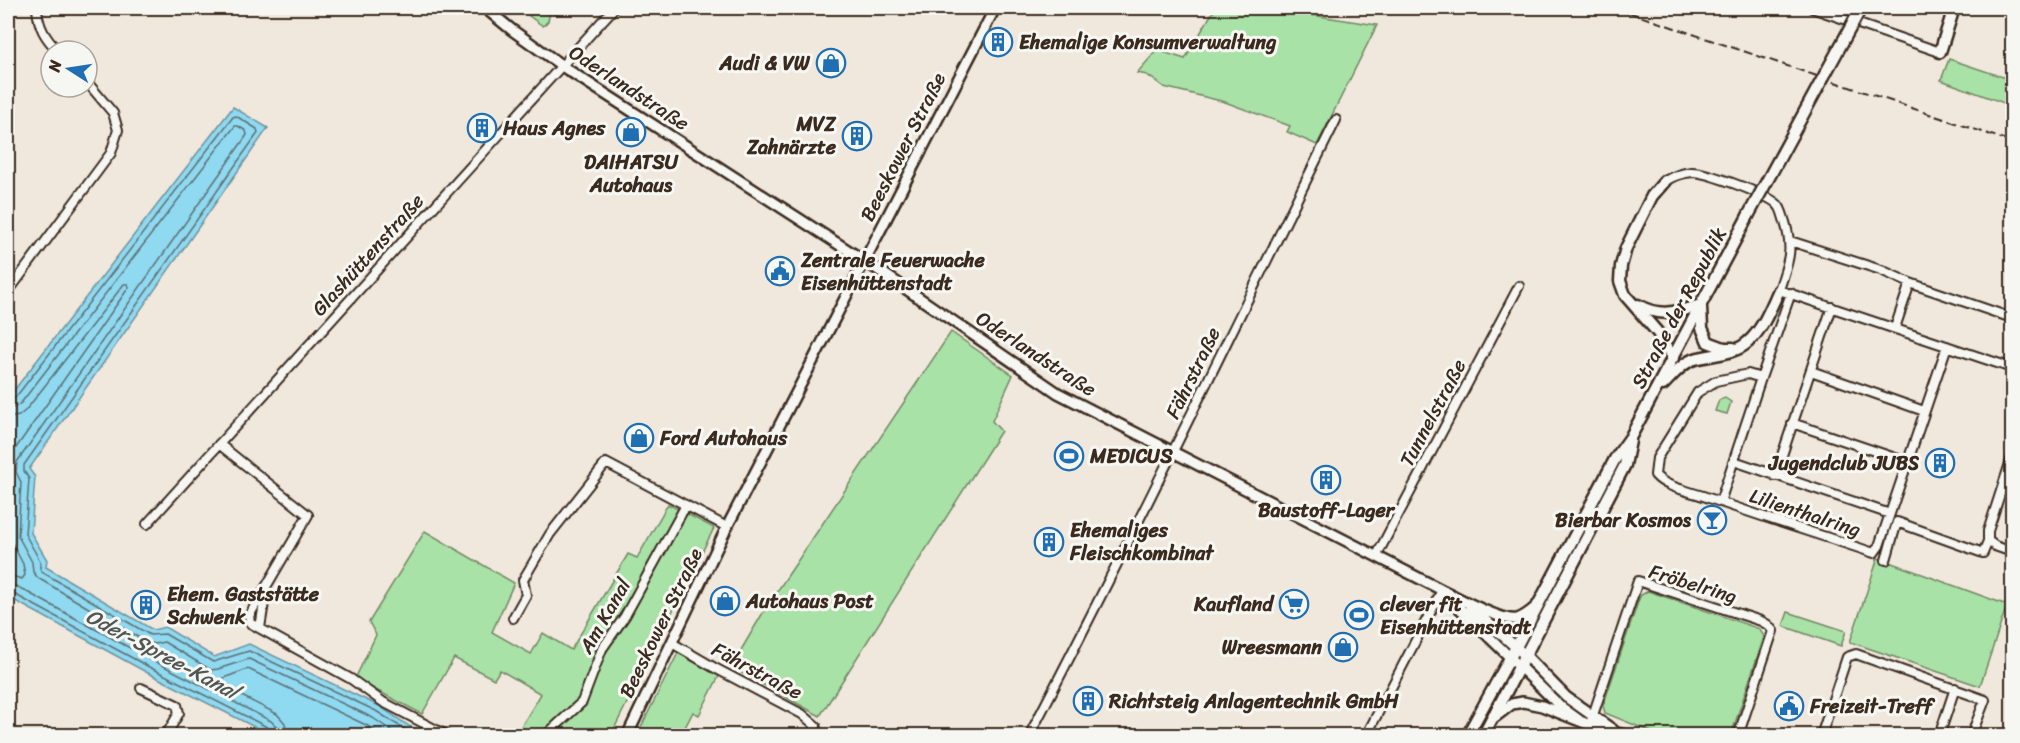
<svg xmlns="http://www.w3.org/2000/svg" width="2020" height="743" font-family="Sriracha,sans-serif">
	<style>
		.green { fill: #a8e2a7; stroke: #728662; stroke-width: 1.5 }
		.water { fill: #8fd9f1; stroke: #6d939d; stroke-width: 1.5 }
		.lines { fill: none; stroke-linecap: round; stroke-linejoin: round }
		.shore { stroke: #5d7072; stroke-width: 1.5 }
		.minor-casing { stroke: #3b2a1e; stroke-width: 12 }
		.tertiary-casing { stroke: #3b2a1e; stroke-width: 14 }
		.secondary-casing { stroke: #3b2a1e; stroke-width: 15 }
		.minor { stroke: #f6f6f2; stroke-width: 8 }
		.tertiary { stroke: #f6f6f2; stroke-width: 9 }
		.secondary { stroke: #f6f6f2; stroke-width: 10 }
		.rail { stroke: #3b2a1e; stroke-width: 2; stroke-dasharray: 9 4.5; stroke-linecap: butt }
		.secondary-bridge-casing { stroke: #3b2a1e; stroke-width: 15; stroke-linecap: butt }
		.secondary-bridge { stroke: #f6f6f2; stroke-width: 10 }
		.labels { text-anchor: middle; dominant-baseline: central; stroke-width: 6; stroke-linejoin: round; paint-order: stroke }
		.poi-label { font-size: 20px; font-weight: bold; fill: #3b2a1e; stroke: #f6f6f2; text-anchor: start }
		.street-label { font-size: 20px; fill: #3b2a1e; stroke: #f6f6f2 }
		.water-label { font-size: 21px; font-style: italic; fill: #505653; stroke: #f6f6f2 }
	</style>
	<rect width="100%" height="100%" fill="#f0e8dd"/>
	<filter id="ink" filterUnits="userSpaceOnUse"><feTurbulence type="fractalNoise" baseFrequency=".0167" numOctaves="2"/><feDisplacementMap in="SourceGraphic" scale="12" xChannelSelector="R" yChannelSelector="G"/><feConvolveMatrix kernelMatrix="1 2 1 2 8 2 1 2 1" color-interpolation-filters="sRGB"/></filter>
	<g filter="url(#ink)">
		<path class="green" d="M538 8H562L557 15 550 13 548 21 543 26 529 16Z
			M1215 8H1287V11L1377 25 1317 145 1287 132 1290 126 1225 102 1164 87 1147 75 1137 73 1157 50 1185 59Z
			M1949 59 2012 80V106L1941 80Z
			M924 153 927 154 881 242 879 240Z
			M951 332 1013 375 992 421 1001 431 820 716 731 667 764 611Z
			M1725 398 1731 402 1727 414 1715 411 1719 400Z
			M668 504 714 528 611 735H516L541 694 500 670 494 679 454 658 422 714 355 679 376 635 369 622 425 531 514 583 492 632 531 654 543 633 571 650 628 554 637 558Z
			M1878 558 2007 605 1980 686 1850 642Z
			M1648 591 1760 629 1764 637 1731 735H1659L1605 713 1603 706 1639 599 1641 595Z
			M1788 612 1846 631 1841 646 1783 626Z
			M678 653 719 676 699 715 693 712 681 735H637Z"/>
		<path class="water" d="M233 107 268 128 29 469 35 477 31 533 47 560 46 567 153 630 165 627 214 657 249 644 379 706 409 726 428 735H270L146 672 8 597V398Z"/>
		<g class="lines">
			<path class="shore" d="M8 401 15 398 233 117 236 116 257 129 258 133 24 465V471L29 479 25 534 40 561V568L42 572 150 635 165 634 213 662 249 651 376 711 415 736
				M8 409 15 407 21 403 235 126H238L246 131 247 135 17 462 16 472 21 482 18 536 32 562 33 572 38 578 146 642 154 644 164 642 211 670 218 669 249 659 373 718 399 736
				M8 418 19 416 26 410 124 284H128L129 287 11 455 8 463
				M8 475 12 484 9 537 23 564 25 575 22 579 8 575
				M8 584 16 586 152 660 271 721 277 727 278 736
				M8 592 12 593 149 667 267 727 270 731 271 736
				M287 736 285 723 277 714 218 684V680L248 669 368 726 383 736"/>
			<g class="minor-casing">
				<path id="minor" d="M37 8C38 26 45 38 58 51
					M1812 8 1940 52
					M1665 181C1673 176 1683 173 1692 172 1706 172 1770 195 1778 205 1782 209 1783 217 1785 222 1794 253 1788 261 1779 290L2012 368
					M1790 241 1881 270 1910 283 2012 318
					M8 292 111 153 118 130 113 113 87 82
					M1895 328 1910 283
					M1811 371 1924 411
					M1761 378 1791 293
					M1792 423 1907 462
					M219 444 308 515 249 616 250 623 351 679 383 702 448 736
					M2012 457 1988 531V541L1995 546 2012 552
					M1734 461 1890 514
					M1775 476 1832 307
					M1720 502 1761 378 1748 374 1716 381 1698 392 1657 458 1655 475C1666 488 1690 491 1706 497 1762 517 1818 534 1874 553L1879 546 1947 346
					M147 524 614 8
					M1377 555 1519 286
					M1886 560 1897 522 1983 553 1988 541
					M513 618 526 595 523 580 550 534 606 463 727 527
					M260 628 266 590
					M672 643 713 667 802 714 816 726 813 736
					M141 688 177 705 179 713 168 732 169 736
					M545 736 582 702 602 649 625 616 686 505
					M1029 736C1135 533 1234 326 1336 120
					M1366 736 1442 590
					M1586 736 1638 581 1761 621 1768 625 1773 631 1738 736
					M1821 736 1847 657 1856 654 1985 700 1971 736
					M1939 736 1955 688"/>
			</g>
			<g class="tertiary-casing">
				<path id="tertiary" d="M485 8 512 30 568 70 877 269 1058 393 1442 590C1457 597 1502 622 1517 619 1525 617 1531 611 1537 606
					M1445 594 1561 707 1579 720
					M1470 607 1526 656 1566 697 1613 730
					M1495 717 1512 704 1523 702 1542 706 1590 725 1627 736
					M627 736 727 527 995 8"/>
			</g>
			<g class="secondary-casing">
				<path id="secondary" d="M1940 52 1954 8
					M1665 181 1652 196 1626 248 1621 266 1620 281 1625 295 1658 333 1673 358
					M1638 305C1661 318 1677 312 1701 305
					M1701 307 1702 328 1708 342 1724 348H1733
					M1663 385C1672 376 1683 362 1695 359 1712 354 1734 355 1748 342 1763 329 1771 307 1779 290
					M1467 736 1516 647 1615 459 1630 438 1748 216
					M1483 736 1625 465 1630 441"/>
			</g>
			<use href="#minor" class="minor"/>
			<use href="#tertiary" class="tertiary"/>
			<use href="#secondary" class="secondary"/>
			<path class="rail" d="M1616 8 2012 142"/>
			<g class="secondary-bridge-casing">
				<path id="secondary-bridge" d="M1748 216 1861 8"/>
			</g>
			<use href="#secondary-bridge" class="secondary-bridge"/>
		</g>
	</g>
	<defs>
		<g id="building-ring" transform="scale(1.5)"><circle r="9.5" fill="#f6f6f2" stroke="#1f6fb2" stroke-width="1.5"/><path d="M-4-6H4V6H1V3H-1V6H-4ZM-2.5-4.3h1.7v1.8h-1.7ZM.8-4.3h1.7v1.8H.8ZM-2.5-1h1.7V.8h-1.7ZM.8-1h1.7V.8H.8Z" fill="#1f6fb2"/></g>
		<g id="shop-ring" transform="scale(1.5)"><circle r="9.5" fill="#f6f6f2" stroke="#1f6fb2" stroke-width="1.5"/><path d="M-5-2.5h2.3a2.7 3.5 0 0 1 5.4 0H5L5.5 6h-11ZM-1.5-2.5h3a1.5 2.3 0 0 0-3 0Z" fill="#1f6fb2"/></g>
		<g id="civic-ring" transform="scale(1.5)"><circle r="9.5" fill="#f6f6f2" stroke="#1f6fb2" stroke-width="1.5"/><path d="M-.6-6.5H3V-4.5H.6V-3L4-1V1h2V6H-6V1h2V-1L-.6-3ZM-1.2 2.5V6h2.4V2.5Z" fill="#1f6fb2"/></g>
		<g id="stadium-ring" transform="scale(1.5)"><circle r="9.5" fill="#f6f6f2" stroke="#1f6fb2" stroke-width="1.5"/><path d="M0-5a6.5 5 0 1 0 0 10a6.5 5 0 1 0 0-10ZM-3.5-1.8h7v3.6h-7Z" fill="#1f6fb2"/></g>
		<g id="bar-ring" transform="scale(1.5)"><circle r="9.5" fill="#f6f6f2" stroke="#1f6fb2" stroke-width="1.5"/><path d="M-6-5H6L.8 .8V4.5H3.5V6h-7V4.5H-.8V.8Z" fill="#1f6fb2"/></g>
		<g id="supermarket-ring" transform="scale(1.5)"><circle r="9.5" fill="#f6f6f2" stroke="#1f6fb2" stroke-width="1.5"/><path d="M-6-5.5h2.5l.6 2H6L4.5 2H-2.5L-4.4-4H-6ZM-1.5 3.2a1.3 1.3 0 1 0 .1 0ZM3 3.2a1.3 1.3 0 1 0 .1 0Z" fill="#1f6fb2"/></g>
	</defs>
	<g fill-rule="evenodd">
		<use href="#building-ring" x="998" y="42"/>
		<use href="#shop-ring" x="831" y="63"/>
		<use href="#building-ring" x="482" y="128"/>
		<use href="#shop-ring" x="631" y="132"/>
		<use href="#building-ring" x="857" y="136"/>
		<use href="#civic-ring" x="780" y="271"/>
		<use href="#shop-ring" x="639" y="438"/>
		<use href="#stadium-ring" x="1069" y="456"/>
		<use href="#building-ring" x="1940" y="463"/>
		<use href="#building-ring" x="1326" y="480"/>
		<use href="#bar-ring" x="1712" y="520"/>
		<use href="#building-ring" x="1049" y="542"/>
		<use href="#shop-ring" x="725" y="601"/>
		<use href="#supermarket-ring" x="1294" y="604"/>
		<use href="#building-ring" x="146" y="605"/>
		<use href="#stadium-ring" x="1359" y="615"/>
		<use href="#shop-ring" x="1343" y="647"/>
		<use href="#building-ring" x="1088" y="701"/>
		<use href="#civic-ring" x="1789" y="706"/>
	</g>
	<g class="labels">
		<g class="poi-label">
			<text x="1019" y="42">Ehemalige Konsumverwaltung</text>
			<text x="810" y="63" text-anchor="end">Audi &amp; VW</text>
			<text x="836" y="124" text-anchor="end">MVZ<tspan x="836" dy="23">Zahnärzte</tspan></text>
			<text x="503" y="128">Haus Agnes</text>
			<text x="631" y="162" text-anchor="middle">DAIHATSU<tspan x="631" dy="23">Autohaus</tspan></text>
			<text x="801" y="260">Zentrale Feuerwache<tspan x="801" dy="23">Eisenhüttenstadt</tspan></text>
			<text x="660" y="438">Ford Autohaus</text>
			<text x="1090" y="456">MEDICUS</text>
			<text x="1919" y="463" text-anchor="end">Jugendclub JUBS</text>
			<text x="1326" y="510" text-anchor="middle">Baustoff-Lager</text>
			<text x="1691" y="520" text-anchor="end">Bierbar Kosmos</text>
			<text x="1070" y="530">Ehemaliges<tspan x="1070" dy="23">Fleischkombinat</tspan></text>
			<text x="167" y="594">Ehem. Gaststätte<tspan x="167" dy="23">Schwenk</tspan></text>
			<text x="746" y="601">Autohaus Post</text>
			<text x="1273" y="604" text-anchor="end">Kaufland</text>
			<text x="1380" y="604">clever fit<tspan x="1380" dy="23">Eisenhüttenstadt</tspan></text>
			<text x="1322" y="647" text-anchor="end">Wreesmann</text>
			<text x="1109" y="701">Richtsteig Anlagentechnik GmbH</text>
			<text x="1810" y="706">Freizeit-Treff</text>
		</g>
		<g class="street-label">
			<text transform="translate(629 88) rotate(33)">Oderlandstraße</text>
			<text transform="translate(903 147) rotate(-63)">Beeskower Straße</text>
			<text transform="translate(368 255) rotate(-48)">Glashüttenstraße</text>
			<text transform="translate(1679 308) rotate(-62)">Straße der Republik</text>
			<text transform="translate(1036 354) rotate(33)">Oderlandstraße</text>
			<text transform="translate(1193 373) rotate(-64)">Fährstraße</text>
			<text transform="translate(1433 413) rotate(-62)">Tunnelstraße</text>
			<text transform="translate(1805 513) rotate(18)">Lilienthalring</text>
			<text transform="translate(1693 584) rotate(17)">Fröbelring</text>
			<text transform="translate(605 616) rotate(-60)">Am Kanal</text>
			<text transform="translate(661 623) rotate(-64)">Beeskower Straße</text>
			<text transform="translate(757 671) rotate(28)">Fährstraße</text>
		</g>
		<g class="water-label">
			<text transform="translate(162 654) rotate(28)">Oder-Spree-Kanal</text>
		</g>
	</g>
	<rect width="2020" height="743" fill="none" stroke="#f6f6f2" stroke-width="30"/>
	<rect x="15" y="15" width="1990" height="713" fill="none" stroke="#3b2a1e" stroke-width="2" filter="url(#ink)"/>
	<g transform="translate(69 69) rotate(282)"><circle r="28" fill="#f6f6f2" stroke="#aba49d" stroke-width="1.5"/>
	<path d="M0-4.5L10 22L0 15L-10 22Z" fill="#1f6fb2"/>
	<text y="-9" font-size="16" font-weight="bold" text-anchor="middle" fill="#3b2a1e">N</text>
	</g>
</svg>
